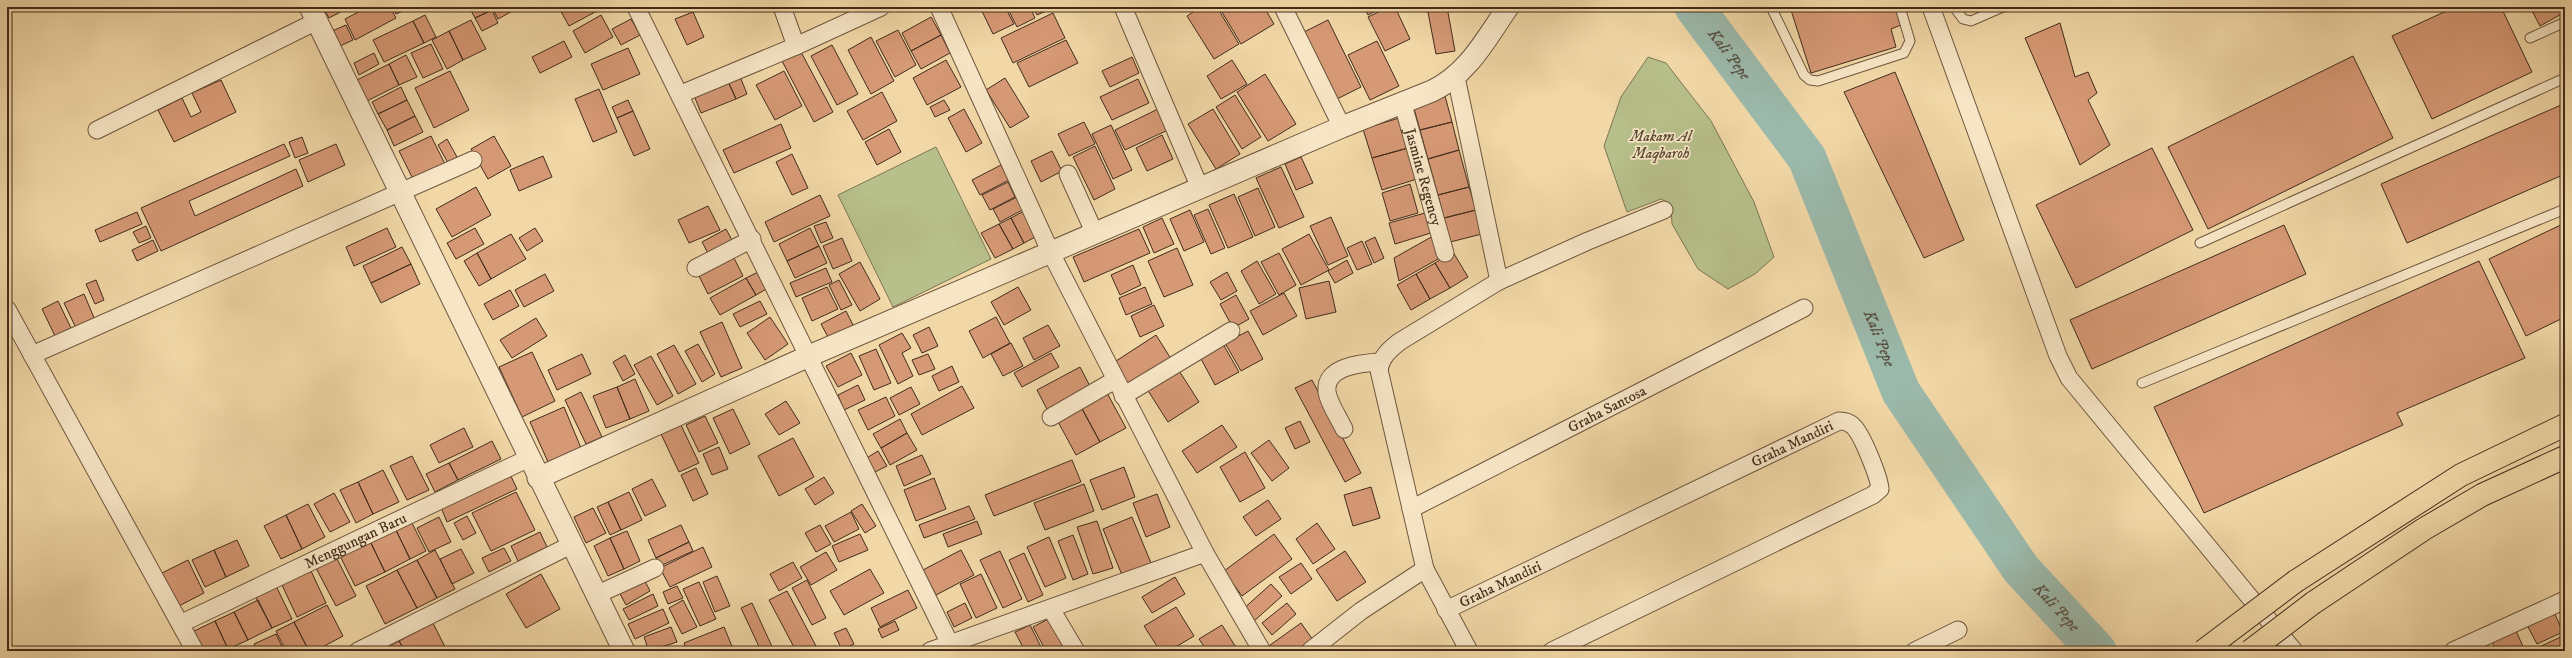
<svg xmlns="http://www.w3.org/2000/svg" width="2572" height="658" font-family="'IM FELL DW Pica',serif">
	<style>
		.green { fill: #b7bf8a; stroke: #7c7653 }
		.lines { fill: none; stroke-linecap: round; stroke-linejoin: round }
		.river { stroke: #9bb9ab; stroke-width: 39 }
		.building { fill: #d69975; stroke: #422c1c }
		.service-casing { stroke: #6e573f; stroke-width: 11 }
		.minor-casing { stroke: #6e573f; stroke-width: 19 }
		.tertiary-casing { stroke: #6e573f; stroke-width: 23 }
		.motorway-casing { stroke: #422c1c; stroke-width: 24 }
		.service { stroke: #f7e6c6; stroke-width: 9 }
		.minor { stroke: #f7e6c6; stroke-width: 17 }
		.tertiary { stroke: #f7e6c6; stroke-width: 21 }
		.motorway { stroke: #f2d8a7; stroke-width: 22 }
		.motorway-bridge-casing { stroke: #422c1c; stroke-width: 24; stroke-linecap: butt }
		.motorway-bridge { stroke: #f2d8a7; stroke-width: 22 }
		.labels { text-anchor: middle; dominant-baseline: central; stroke-width: 3.5; stroke-linejoin: round; paint-order: stroke }
		.park-label { font-size: 15px; font-style: italic; fill: #594932; stroke: #f7e6c6 }
		.street-label { font-size: 15px; fill: #422c1c; stroke: #f7e6c6 }
		.water-label { font-size: 16px; font-style: italic; fill: #584f40; stroke: #f7e6c6 }
	</style>
	<rect width="100%" height="100%" fill="#f2d8a7"/>
	<filter id="stains"><feTurbulence type="fractalNoise" baseFrequency=".005" numOctaves="4"/><feColorMatrix values="0 0 0 0 .2 0 0 0 0 .09 0 0 0 0 .02 0 0 0 .5 -.17"/></filter>
	<radialGradient id="worn" r=".72"><stop offset=".6" stop-color="#630" stop-opacity="0"/><stop offset="1" stop-color="#630" stop-opacity=".3"/></radialGradient>
	<path class="green" d="M1648 57 1666 63 1711 121 1754 202 1774 257 1755 274 1728 289 1698 269 1672 224 1671 204 1661 199 1627 212 1604 146 1621 97Z
		M936 147 991 259 893 307 838 195Z"/>
	<g class="lines">
		<path class="river" id="s1" d="M1694 7 1807 158 1901 392 2021 569 2097 651"/>
	</g>
	<path class="building" d="M323 7H350L329 18Z
		M368 7H390L396 18 355 40 345 19Z
		M393 7H410V8L396 14Z
		M469 7H490L492 10 475 18Z
		M492 7H518V8L498 19Z
		M594 7 597 11 569 26 559 8Z
		M980 7H1005L1014 24 993 34Z
		M1007 7H1030L1035 18 1017 27Z
		M1033 7H1055L1037 15Z
		M1201 7H1217L1239 44 1214 59 1187 16Z
		M1219 7H1264L1274 24 1241 44Z
		M1364 7H1383L1368 15Z
		M1389 7H1395L1410 39 1385 51 1368 17Z
		M1427 7H1447L1455 51 1436 54Z
		M1790 7H1895L1901 25 1891 29 1896 47 1811 73Z
		M2455 7H2501L2532 72 2432 119 2392 36Z
		M2530 7H2565V12L2540 26Z
		M492 10 498 23 482 31 475 18Z
		M693 12 704 37 687 45 675 19Z
		M1053 13 1065 38 1013 63 1001 38Z
		M425 15 436 37 424 43 413 21Z
		M601 15 613 37 585 53 573 31Z
		M931 17 941 35 911 51 902 33Z
		M631 19 640 35 621 45 612 29Z
		M471 20 486 49 463 60 449 31Z
		M1328 20 1361 87 1335 100 1302 33Z
		M413 21 424 43 384 62 373 40Z
		M2060 23 2075 77 2088 72 2097 93 2088 100 2110 145 2080 165 2025 38Z
		M346 25 353 40 340 46 332 31Z
		M898 30 916 65 895 77 876 41Z
		M449 31 463 60 447 69 432 40Z
		M941 35 950 53 921 69 911 51Z
		M871 37 894 81 871 94 848 50Z
		M1066 40 1078 63 1029 87 1017 63Z
		M564 41 572 57 540 73 532 57Z
		M1377 41 1399 86 1370 100 1348 55Z
		M431 44 443 69 423 78 411 53Z
		M832 45 858 94 837 105 811 56Z
		M628 48 640 74 603 90 591 64Z
		M801 52 833 112 814 122 782 61Z
		M374 53 379 64 359 75 354 63Z
		M406 55 417 77 399 85 389 64Z
		M2353 56 2393 138 2208 229 2168 147Z
		M1132 57 1139 73 1110 87 1102 71Z
		M946 60 961 87 927 105 913 78Z
		M1232 60 1247 84 1221 99 1207 76Z
		M389 64 399 85 367 101 357 80Z
		M450 71 469 110 434 128 415 88Z
		M784 71 802 106 775 120 756 85Z
		M1895 72 1964 240 1924 258 1844 92Z
		M739 74 747 94 736 99 727 79Z
		M1265 74 1296 124 1268 141 1237 92Z
		M1005 78 1029 117 1010 128 986 90Z
		M727 79 736 99 701 113 693 93Z
		M1138 79 1149 103 1112 120 1100 97Z
		M221 80 236 112 174 142 158 110 182 98 191 117 201 112 192 93Z
		M401 87 407 100 378 114 372 102Z
		M599 89 617 132 593 142 575 99Z
		M882 92 897 121 863 140 847 111Z
		M1235 95 1261 137 1242 149 1216 107Z
		M1445 96 1452 122 1420 130 1413 105Z
		M407 100 415 116 387 130 378 114Z
		M628 100 633 111 617 118 612 107Z
		M944 100 950 110 935 117 930 107Z
		M2561 105 2565 114V174L2407 243 2381 184Z
		M964 109 982 143 966 152 948 118Z
		M1158 109 1168 130 1125 150 1115 130Z
		M1213 109 1240 154 1216 169 1188 124Z
		M633 111 650 149 634 156 617 118Z
		M415 116 423 132 394 146 387 130Z
		M1399 118 1408 148 1372 158 1363 129Z
		M1084 122 1095 144 1069 156 1058 134Z
		M1452 122 1459 150 1428 159 1420 130Z
		M781 124 791 148 734 173 723 150Z
		M1111 125 1132 170 1113 179 1092 134Z
		M889 129 901 152 877 165 865 142Z
		M1162 135 1173 159 1147 171 1136 148Z
		M431 136 445 164 413 179 399 151Z
		M494 136 511 166 488 179 471 149Z
		M302 137 308 153 295 158 289 142Z
		M447 139 457 157 448 163 438 145Z
		M284 144 290 156 189 201 195 216 296 169 303 186 161 251 141 208Z
		M336 144 345 165 308 182 299 160Z
		M1095 146 1115 189 1094 200 1073 157Z
		M1408 148 1417 179 1382 190 1372 158Z
		M2152 148 2193 230 2076 288 2036 205Z
		M1459 150 1469 187 1438 195 1428 159Z
		M1052 151 1062 171 1041 182 1031 161Z
		M792 154 808 188 792 195 776 162Z
		M543 156 552 177 519 191 510 170Z
		M1301 157 1313 183 1296 190 1285 164Z
		M1001 165 1009 180 980 195 972 180Z
		M1281 167 1304 217 1279 228 1256 178Z
		M1008 182 1015 197 990 210 982 195Z
		M1410 184 1418 213 1390 221 1382 193Z
		M476 187 491 215 452 237 436 209Z
		M1469 187 1476 210 1444 218 1438 195Z
		M1258 188 1275 227 1255 236 1238 197Z
		M1234 194 1253 237 1228 248 1209 205Z
		M820 195 830 216 774 242 765 222Z
		M1019 196 1026 208 1000 222 993 209Z
		M708 206 720 230 689 243 678 220Z
		M1208 209 1225 248 1211 254 1194 215Z
		M1026 210 1039 235 1024 243 1011 218Z
		M1190 210 1204 242 1184 251 1170 219Z
		M1476 210 1482 234 1450 242 1444 218Z
		M137 212 142 224 100 242 95 230Z
		M1425 213 1431 233 1395 244 1389 223Z
		M1331 217 1348 256 1328 265 1310 226Z
		M1011 218 1024 243 1013 249 999 224Z
		M1162 218 1174 244 1154 253 1143 227Z
		M826 222 833 238 821 243 814 226Z
		M2565 223V317L2526 336 2489 259Z
		M999 224 1013 249 995 258 981 233Z
		M2284 225 2306 274 2092 369 2070 320Z
		M146 226 151 238 139 243 133 232Z
		M387 228 396 247 354 266 346 247Z
		M475 228 484 244 456 259 447 243Z
		M535 228 543 241 527 251 519 238Z
		M810 228 819 246 787 261 779 244Z
		M726 229 733 242 709 255 702 242Z
		M1139 229 1150 253 1084 282 1073 257Z
		M511 234 526 259 491 279 477 253Z
		M1309 234 1329 270 1301 285 1282 249Z
		M1433 236 1438 259 1399 281 1394 258Z
		M1375 237 1384 258 1374 263 1365 242Z
		M842 238 852 261 833 269 823 246Z
		M153 240 158 251 137 261 132 250Z
		M1362 241 1372 264 1357 270 1347 248Z
		M819 246 827 263 795 278 787 261Z
		M402 247 411 264 371 283 363 266Z
		M1177 248 1193 285 1164 297 1148 261Z
		M1453 252 1468 277 1450 288 1435 263Z
		M477 253 491 279 479 286 464 261Z
		M1279 253 1296 285 1279 295 1261 262Z
		M734 258 743 276 708 294 699 276Z
		M1347 260 1353 273 1335 283 1328 271Z
		M1257 261 1276 294 1259 304 1241 271Z
		M2479 261 2525 358 2397 413 2403 425 2204 513 2154 407Z
		M860 262 880 299 860 311 839 274Z
		M1435 263 1450 288 1430 299 1416 274Z
		M411 264 420 284 381 303 371 283Z
		M1133 265 1141 285 1120 295 1111 275Z
		M826 268 832 282 796 297 790 283Z
		M758 272 768 288 756 295 746 278Z
		M1227 272 1237 291 1221 300 1210 282Z
		M545 274 554 291 524 307 515 290Z
		M1416 274 1430 299 1411 310 1397 285Z
		M746 278 756 295 720 315 710 298Z
		M96 280 104 300 95 304 86 284Z
		M839 280 852 305 841 310 829 285Z
		M1329 281 1336 312 1306 319 1299 288Z
		M827 287 838 309 812 321 802 298Z
		M1018 287 1031 310 1004 325 991 302Z
		M1145 287 1152 304 1126 315 1119 298Z
		M510 290 519 306 493 320 484 304Z
		M1284 293 1297 316 1263 335 1250 311Z
		M84 294 95 320 76 328 64 303Z
		M1236 295 1249 319 1233 328 1220 304Z
		M58 301 71 328 55 336 42 309Z
		M760 301 767 314 740 327 733 314Z
		M1154 305 1164 326 1140 337 1131 316Z
		M846 311 854 327 829 339 821 324Z
		M770 317 788 344 765 360 747 333Z
		M996 317 1010 343 983 358 969 331Z
		M536 318 547 336 512 358 500 340Z
		M722 322 742 368 721 377 700 332Z
		M1048 325 1060 346 1034 360 1023 338Z
		M929 327 938 346 922 353 913 335Z
		M1248 331 1263 359 1241 371 1225 343Z
		M902 333 911 348 902 353 913 376 898 384 879 345Z
		M1156 335 1173 362 1130 390 1113 363Z
		M1011 343 1023 366 1003 376 991 354Z
		M698 344 715 374 702 382 685 351Z
		M1223 344 1239 372 1215 385 1200 357Z
		M674 345 696 384 678 394 657 354Z
		M876 349 891 383 874 390 859 356Z
		M532 352 555 401 522 417 499 367Z
		M851 353 862 375 838 387 826 366Z
		M1051 353 1059 367 1022 387 1014 373Z
		M582 354 591 374 557 390 548 370Z
		M928 354 935 369 919 375 912 360Z
		M625 355 635 374 623 381 613 362Z
		M651 356 673 396 657 405 634 365Z
		M952 366 959 382 939 391 932 376Z
		M1176 366 1199 402 1168 422 1145 386Z
		M1080 367 1092 390 1049 413 1037 390Z
		M635 379 649 411 630 419 617 387Z
		M1312 380 1361 473 1345 482 1295 388Z
		M858 385 865 400 844 410 838 395Z
		M962 386 974 408 922 435 911 414Z
		M617 387 630 419 606 428 593 396Z
		M911 387 920 404 899 415 890 398Z
		M1106 391 1126 428 1100 442 1080 405Z
		M581 392 602 437 586 444 565 400Z
		M886 397 895 416 868 430 858 410Z
		M786 401 800 423 779 435 765 414Z
		M1080 405 1100 442 1076 455 1056 418Z
		M564 407 581 448 548 462 530 422Z
		M733 409 750 444 730 454 713 418Z
		M705 416 718 443 699 452 686 425Z
		M900 419 907 433 881 448 873 434Z
		M1300 421 1310 442 1295 449 1285 428Z
		M681 425 699 463 679 472 661 434Z
		M1222 425 1237 447 1197 473 1182 451Z
		M464 428 473 447 439 463 430 445Z
		M907 433 917 450 890 465 881 448Z
		M793 438 814 477 779 496 758 456Z
		M1269 440 1289 468 1272 481 1251 453Z
		M492 441 501 459 458 480 449 463Z
		M719 447 728 469 712 475 703 454Z
		M878 451 887 466 873 473 865 459Z
		M1245 452 1265 488 1240 502 1220 467Z
		M922 455 931 474 904 486 896 466Z
		M412 456 429 490 407 500 390 466Z
		M1072 460 1081 482 994 516 985 495Z
		M449 463 458 480 435 492 426 474Z
		M1124 467 1135 497 1102 510 1090 480Z
		M696 468 708 494 693 501 681 475Z
		M383 470 399 502 373 514 358 482Z
		M509 472 517 489 447 522 440 505Z
		M824 477 834 493 815 505 805 489Z
		M934 478 946 509 916 521 904 490Z
		M652 479 666 506 645 516 632 489Z
		M358 482 373 514 356 523 340 490Z
		M1084 484 1094 511 1045 530 1034 503Z
		M1371 487 1380 518 1353 526 1344 495Z
		M516 492 535 530 491 551 472 513Z
		M629 492 642 520 621 530 608 502Z
		M334 493 350 522 330 532 314 504Z
		M1157 494 1170 527 1146 537 1133 503Z
		M1268 500 1281 519 1256 536 1243 517Z
		M608 502 621 530 610 535 597 507Z
		M308 504 325 537 302 549 286 515Z
		M862 504 876 526 865 533 851 511Z
		M969 506 975 519 924 538 919 525Z
		M593 508 606 533 586 543 574 517Z
		M851 512 859 529 834 542 825 526Z
		M286 515 302 549 281 559 264 526Z
		M467 516 476 533 463 540 454 523Z
		M439 517 451 542 429 552 417 528Z
		M1132 517 1151 563 1122 575 1103 529Z
		M410 519 426 551 410 559 394 526Z
		M977 521 982 534 948 547 943 534Z
		M1097 521 1113 568 1093 574 1077 527Z
		M1317 523 1335 549 1313 564 1296 539Z
		M681 525 689 542 656 558 648 540Z
		M820 525 831 544 816 552 805 533Z
		M394 526 410 559 385 572 369 539Z
		M627 531 640 561 624 569 610 538Z
		M540 532 547 547 518 561 511 546Z
		M860 534 868 550 839 562 832 546Z
		M1274 534 1292 559 1242 596 1224 571Z
		M1073 535 1088 574 1073 580 1058 541Z
		M1049 537 1066 578 1045 587 1027 547Z
		M610 538 624 569 608 576 594 546Z
		M369 539 385 572 355 586 339 554Z
		M237 540 249 566 226 577 214 550Z
		M689 542 693 551 660 566 656 558Z
		M703 547 712 567 670 587 660 568Z
		M504 548 511 561 489 572 482 558Z
		M461 549 474 573 452 584 440 559Z
		M214 550 226 577 205 587 192 560Z
		M435 550 455 589 437 598 417 560Z
		M961 550 974 575 936 595 923 570Z
		M1000 551 1022 599 1003 608 980 560Z
		M1345 551 1366 582 1337 601 1316 570Z
		M826 552 837 570 811 585 800 567Z
		M1024 553 1043 595 1028 602 1009 560Z
		M336 557 356 596 336 606 316 568Z
		M188 560 204 593 177 607 160 574Z
		M417 560 437 598 417 608 397 570Z
		M793 562 802 578 779 591 770 574Z
		M1301 563 1312 579 1291 594 1279 577Z
		M870 569 884 593 844 615 830 591Z
		M397 570 417 608 385 624 366 586Z
		M311 571 326 603 297 617 282 585Z
		M541 574 560 609 526 628 506 594Z
		M981 574 997 608 976 618 960 584Z
		M717 576 730 606 715 612 703 582Z
		M643 577 650 591 626 605 618 590Z
		M1175 577 1185 594 1152 613 1142 597Z
		M807 580 826 618 812 625 792 588Z
		M699 582 716 619 700 626 683 589Z
		M1271 584 1282 596 1253 622 1242 610Z
		M276 586 292 619 272 628 255 596Z
		M677 586 683 598 668 604 663 592Z
		M908 590 917 608 880 627 871 608Z
		M787 591 816 646 806 651H796L769 600Z
		M653 594 658 606 629 620 623 609Z
		M258 600 272 628 248 640 234 612Z
		M683 600 697 627 682 634 669 608Z
		M752 603 774 651H761L741 608Z
		M965 603 972 618 954 627 947 612Z
		M1287 603 1296 614 1272 635 1262 623Z
		M327 605 343 636 315 651H309L294 622Z
		M1176 607 1194 636 1169 651H1160L1144 626Z
		M663 609 669 623 635 639 628 624Z
		M2553 610 2563 632 2537 644 2526 623Z
		M234 612 248 640 228 649 215 621Z
		M1052 617 1067 646 1059 651H1046L1033 627Z
		M215 621 228 649 201 651 192 632Z
		M895 621 899 630 882 638 878 629Z
		M294 622 309 651H286L276 631Z
		M433 623 447 651H405L399 641Z
		M1301 623 1313 640 1297 651H1268L1266 648Z
		M2513 624 2525 651H2496L2489 635Z
		M1030 625 1043 651H1025L1015 632Z
		M1222 625 1237 649 1207 651 1199 639Z
		M671 627 677 642 649 651 644 637Z
		M724 627 734 651H687L684 643Z
		M846 628 854 644 842 650 834 633Z
		M276 634 284 651H257L254 644Z
		M2565 635V651H2539L2537 648Z
		M399 641 405 651H379Z
		M2485 643 2488 651H2467Z
		M835 646 837 651H823Z"/>
	<g class="lines">
		<g class="service-casing">
			<path id="service" d="M1771 7 1804 75 1810 80 1818 81 1904 53 1910 41 1900 7
				M1954 7 1963 19 1971 21 2003 7
				M2530 38 2565 22
				M2200 243 2565 78
				M2142 383 2565 209"/>
		</g>
		<g class="minor-casing">
			<g id="minor">
				<path d="M636 7 950 644"/>
				<path d="M782 7 796 46"/>
				<path d="M939 7 1051 253 1205 553 1262 651"/>
				<path d="M1123 7 1200 188"/>
				<path d="M1283 7 1342 127"/>
				<path d="M1931 7 2058 356 2069 378 2294 651"/>
				<path d="M1456 77 1499 281 1399 342C1389 350 1381 357 1379 370L1425 569 1469 651"/>
				<path d="M681 94 796 46 881 7"/>
				<path id="s2" d="M1402 101 1445 253"/>
				<path d="M97 130 317 21"/>
				<path d="M1068 174 1095 234"/>
				<path d="M696 268 752 239"/>
				<path d="M1499 281 1588 241 1664 210"/>
				<path d="M7 309 195 651"/>
				<path d="M32 355 473 160"/>
				<path d="M1123 396 1231 331"/>
				<path d="M1051 417 1115 380"/>
				<path d="M1344 429C1339 418 1329 404 1327 392 1324 366 1362 363 1380 362"/>
				<path id="s3" d="M1411 509 1804 308"/>
				<path d="M596 595 655 568"/>
				<path d="M1051 609 1076 651"/>
				<path id="s4" d="M1446 610 1839 421C1845 421 1849 422 1853 426 1862 434 1879 477 1880 489L1873 495 1552 651"/>
				<path id="s5" d="M182 623 529 458"/>
				<path d="M358 651 571 545"/>
				<path d="M930 651 1205 553"/>
				<path d="M1310 651 1361 611 1425 569"/>
				<path d="M1915 651 1958 630"/>
				<path d="M2453 651 2565 600"/>
			</g>
		</g>
		<g class="tertiary-casing">
			<path id="tertiary" d="M310 7 624 651
				M538 478 809 356 1342 127 1432 91C1468 74 1486 39 1508 7"/>
		</g>
		<g class="motorway-casing">
			<path id="motorway" d="M2296 581 2461 475 2565 425
				M2313 603 2424 529 2482 495 2565 457"/>
		</g>
		<use href="#service" class="service"/>
		<use href="#minor" class="minor"/>
		<use href="#tertiary" class="tertiary"/>
		<use href="#motorway" class="motorway"/>
		<g class="motorway-bridge-casing">
			<path id="motorway-bridge" d="M2203 651 2296 581
				M2250 651 2313 603"/>
		</g>
		<use href="#motorway-bridge" class="motorway-bridge"/>
	</g>
	<g class="labels">
		<g class="park-label">
			<text x="1661" y="136">Makam Al<tspan x="1661" dy="17">Maqbaroh</tspan></text>
		</g>
		<g class="street-label">
			<text stroke="none"><textPath href="#s2" startOffset="79">Jasmine Regency</textPath></text>
			<text stroke="none"><textPath href="#s3" startOffset="220">Graha Santosa</textPath></text>
			<text stroke="none"><textPath href="#s4" startOffset="384">Graha Mandiri</textPath></text>
			<text stroke="none"><textPath href="#s5" startOffset="192">Menggungan Baru</textPath></text>
			<text stroke="none"><textPath href="#s4" startOffset="60">Graha Mandiri</textPath></text>
		</g>
		<g class="water-label">
			<text stroke="none"><textPath href="#s1" startOffset="59">Kali Pepe</textPath></text>
			<text stroke="none"><textPath href="#s1" startOffset="383">Kali Pepe</textPath></text>
			<text stroke="none"><textPath href="#s1" startOffset="707">Kali Pepe</textPath></text>
		</g>
	</g>
	<rect width="2572" height="658" fill="none" stroke="#f2d8a7" stroke-width="24"/>
	<rect x="8" y="8" width="2556" height="642" fill="none" stroke="#422c1c" stroke-width="2"/>
	<rect x="12" y="12" width="2548" height="634" fill="none" stroke="#422c1c"/>
	<rect width="100%" height="100%" filter="url(#stains)"/>
	<rect width="100%" height="100%" fill="url(#worn)"/>
</svg>
